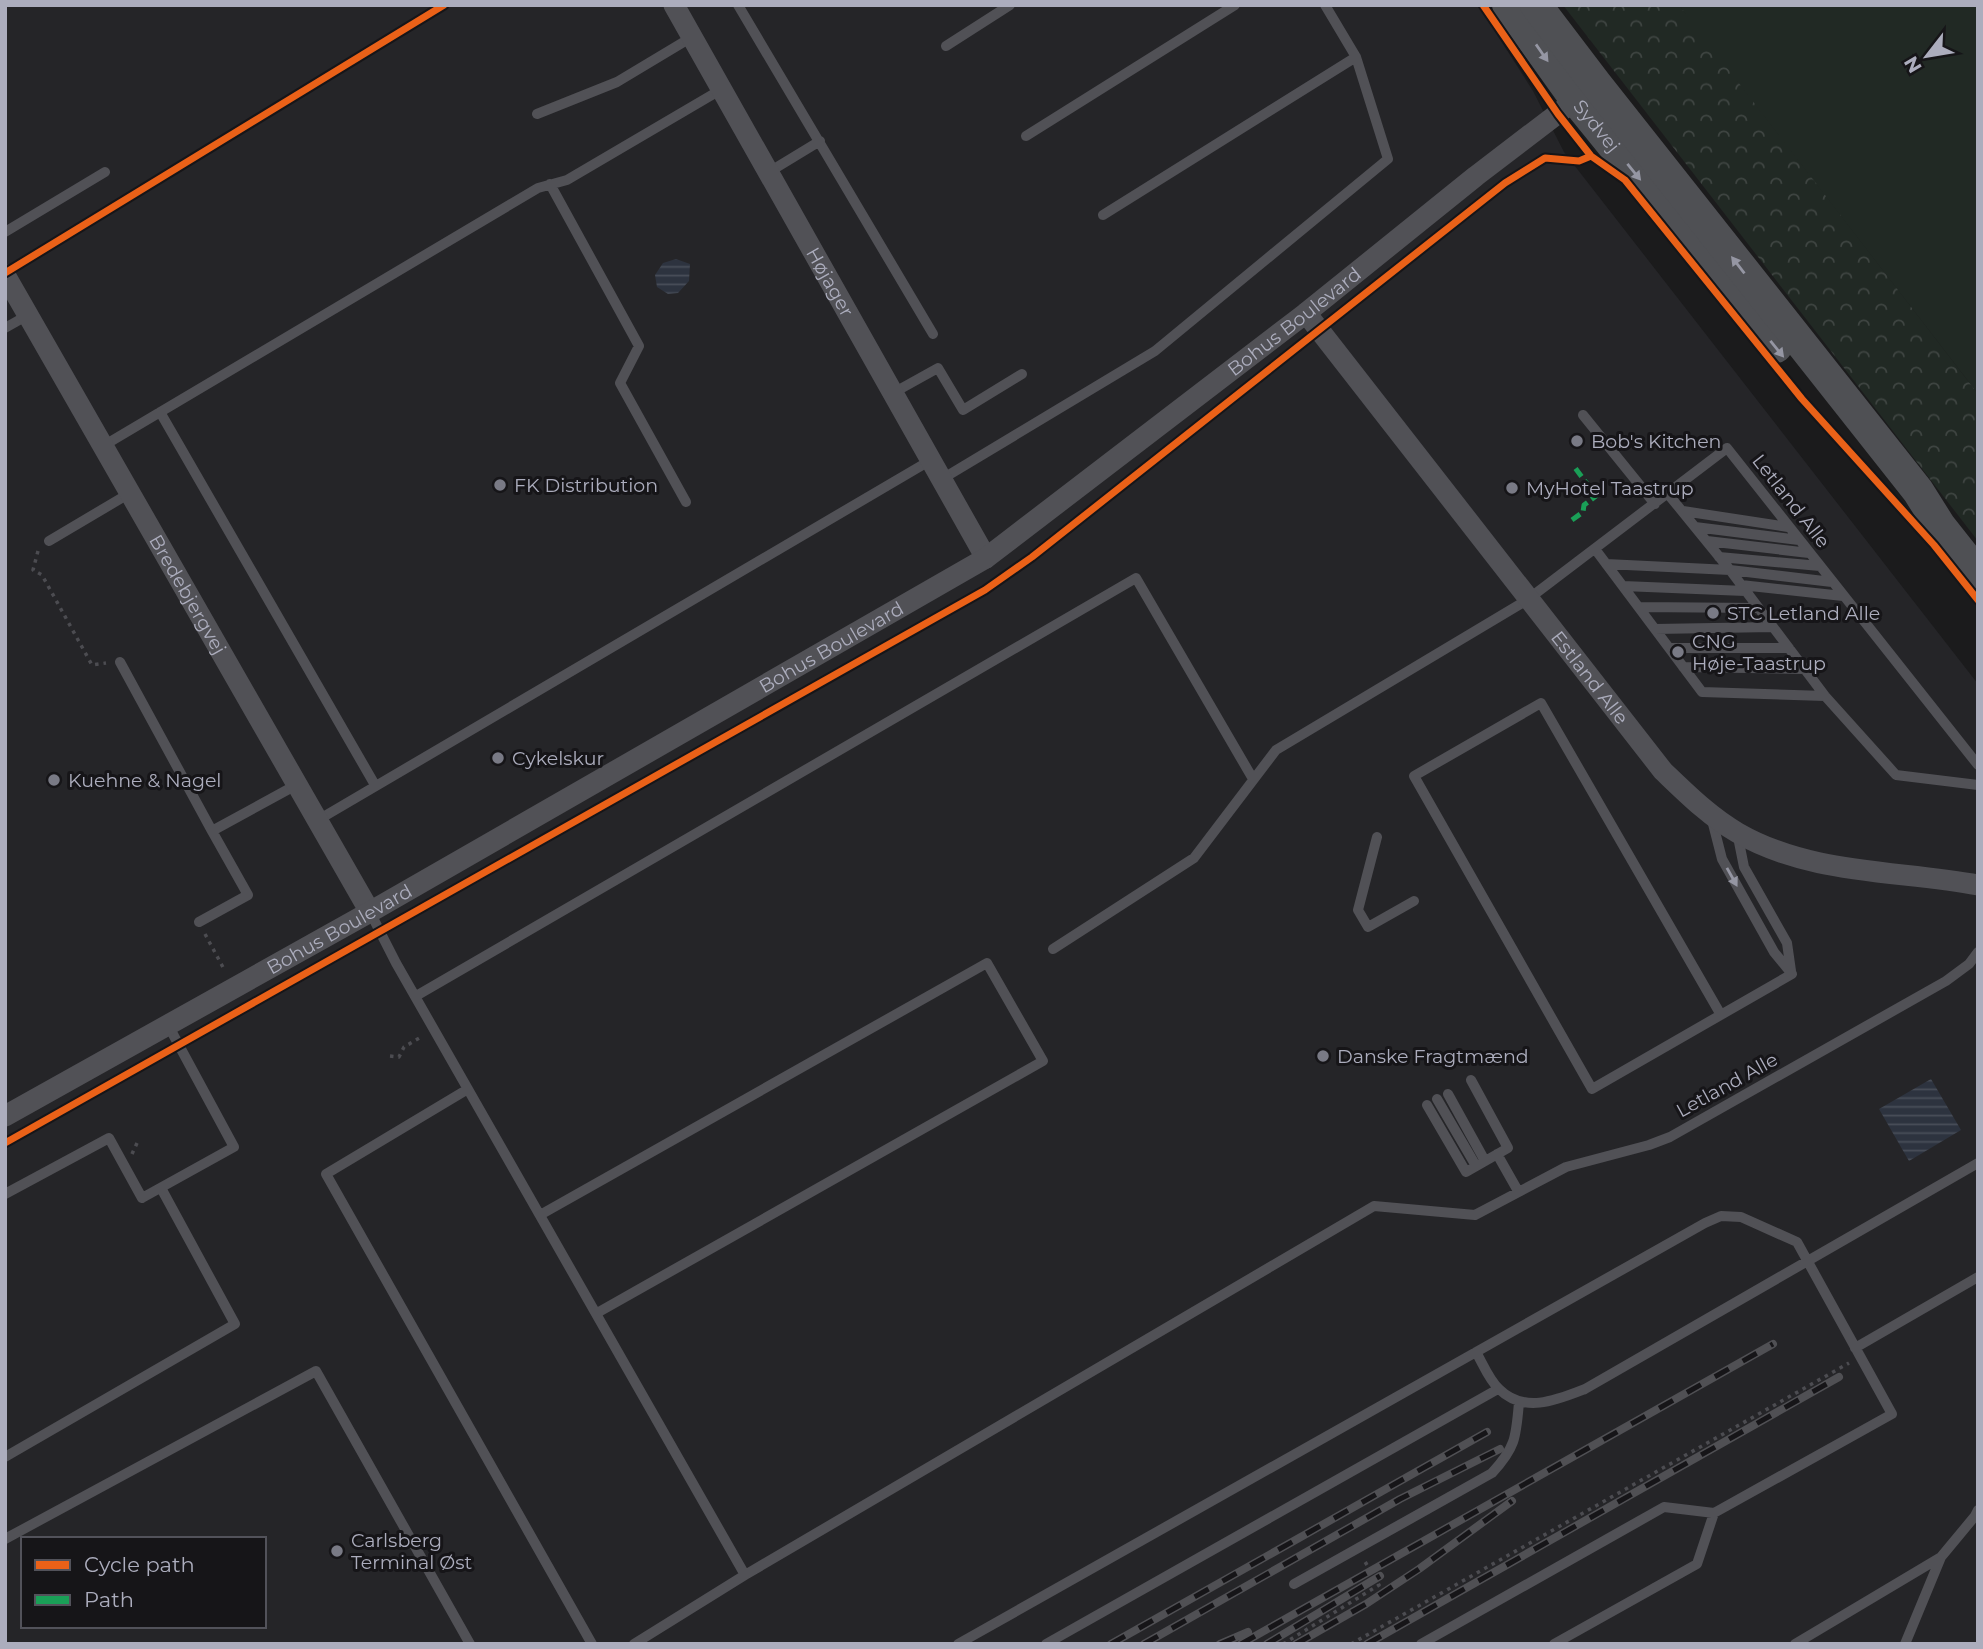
<svg xmlns="http://www.w3.org/2000/svg" width="1983" height="1649" font-family="Montserrat,sans-serif">
	<style>
		.built { fill: #252528; fill-rule: evenodd }
		.grass { fill: #212924 }
		.forest { fill: url(#forest-crowns) }
		.water { fill: url(#water-rules) }
		.lines { fill: none; stroke-linecap: round; stroke-linejoin: round }
		.path { stroke: #4c4c51; stroke-width: 3.5; stroke-dasharray: 3.5 5; stroke-linecap: butt }
		.lane { stroke: #515156; stroke-width: 10 }
		.street { stroke: #515156; stroke-width: 21 }
		.secondary { stroke: #4f5054; stroke-width: 32 }
		.rail-casing { stroke: #505054; stroke-width: 8 }
		.rail { stroke: #161518; stroke-width: 5; stroke-dasharray: 16; stroke-linecap: butt }
		.quiet { stroke: #1a9f57; stroke-width: 5; stroke-dasharray: 10 5; stroke-linecap: butt }
		.cycleway-casing { stroke: #161518; stroke-width: 11 }
		.cycleway { stroke: #ea6118; stroke-width: 7 }
		.oneway { fill: #9596a3 }
		.poi-dot { fill: #797a85; stroke: #161518; stroke-width: 2.5 }
		.labels { text-anchor: middle; dominant-baseline: central; stroke-width: 6; stroke-linejoin: round; paint-order: stroke }
		.street-label { font-size: 19px; fill: #acadbd; stroke: #161518 }
		.poi-label { font-size: 19px; fill: #acadbd; stroke: #161518; text-anchor: start }
	</style>
	<defs>
		<pattern id="forest-crowns" width="20" height="18" patternUnits="userSpaceOnUse" patternTransform="scale(1.75)"><rect width="20" height="18" fill="#212924"/><path d="M2 6a3 3 0 1 1 6 0M12 15a3 3 0 1 1 6 0" fill="none" stroke="#3f4542"/></pattern>
		<pattern id="water-rules" width="6" height="5" patternUnits="userSpaceOnUse" patternTransform="scale(1.75)"><rect width="6" height="5" fill="#2d333f"/><path d="M0 2.5h6" fill="none" stroke="#494e59"/></pattern>
	</defs>
	<rect width="100%" height="100%" fill="#1b1b1c"/>
	<path class="built" d="M5 5H1478L1533 91 1564 152 1978 684V1644H5ZM23 1539H264V1626H23Z"/>
	<path class="grass" d="M1679 5H1978V394L1691 22Z"/>
	<path class="forest" d="M1563 5H1679L1978 394V541Z"/>
	<path class="water" d="M676 259 690 264 689 281 678 293 668 294 657 287 655 275 663 263Z
		M1931 1079 1961 1130 1909 1161 1879 1109Z"/>
	<g class="lines">
		<path class="path" d="M38 551 33 570 42 575 92 665 106 663
			M205 934 225 971
			M390 1056 399 1057 404 1047 423 1036
			M132 1154 138 1141
			M1283 1644 1379 1585 1364 1560
			M1351 1644 1849 1363"/>
		<path class="lane" d="M738 5 933 334
			M946 46 1010 5
			M537 114 617 82 692 37
			M1026 136 1235 5
			M769 172 820 141
			M550 184 639 346 620 383 686 502
			M1103 215 1356 57
			M5 232 105 172
			M5 328 28 315
			M893 393 938 368 963 410 1022 374
			M160 412 375 785
			M1583 415 1655 504
			M103 446 538 188 567 180 722 89
			M942 479 1155 351 1388 159 1356 57 1325 5
			M1668 494 1730 570 1825 696 1896 775 1978 785
			M1683 511 1788 527
			M1695 527 1799 540
			M49 541 130 493
			M1707 541 1809 553
			M1595 549 1702 692 1825 696
			M1719 557 1820 566
			M1606 564 1730 570 1832 582
			M1741 585 1843 596
			M1623 586 1745 591
			M1639 607 1758 608
			M1655 629 1773 627
			M1669 648H1789
			M120 662 212 831 298 784
			M1683 667 1805 669
			M1711 816 1722 859 1774 952 1792 974
			M318 820 931 460
			M1737 832 1744 867 1787 943 1791 971
			M1377 837 1358 910 1368 927 1414 901
			M370 912 396 963 745 1575 1374 1206 1475 1215 1566 1167 1649 1145 1670 1137 1946 981 1969 964 1978 952
			M199 922 248 895 212 831
			M1053 949 1194 858 1276 750 1527 600 1727 448 1978 765
			M416 996 1136 578 1253 779
			M1721 1015 1541 703 1414 776 1592 1089 1792 974
			M468 1089 326 1174 592 1644
			M1448 1094 1485 1161
			M1437 1099 1476 1166
			M1427 1105 1466 1172 1508 1148 1471 1080
			M1497 1154 1518 1191
			M5 1194 109 1138 142 1198 234 1147 168 1025
			M540 1215 987 963 1043 1061 597 1313
			M1855 1348 1978 1277
			M1476 1352C1483 1364 1489 1380 1499 1389 1524 1414 1557 1400 1585 1389L1978 1163
			M5 1457 235 1324 161 1188
			M5 1539 316 1371 470 1644
			M1294 1584 1492 1473C1516 1447 1516 1437 1519 1402
			M634 1644 745 1575
			M958 1644 1705 1223 1721 1216 1741 1217 1797 1242 1892 1414 1714 1513 1664 1507 1421 1644
			M1046 1644 1498 1389
			M1554 1644 1697 1564 1714 1513
			M1795 1644 1941 1557 1975 1516 1978 1510
			M1905 1644 1941 1557"/>
		<g class="street">
			<path id="s1" d="M674 5 986 558"/>
			<path id="s2" d="M5 275 370 912"/>
			<path id="s3" d="M1306 313 1663 771C1686 793 1710 817 1738 833 1811 875 1897 870 1978 885"/>
			<path id="s4" d="M5 1116 370 912 986 558 1306 313 1476 176 1586 92"/>
		</g>
		<g class="secondary">
			<path id="s5" d="M1508 5 1576 100 1776 347"/>
			<path d="M1536 5 1596 84 1918 491 1940 526 1978 574"/>
		</g>
		<g class="rail-casing">
			<path id="rail" d="M1111 1644 1487 1432
				M1144 1644 1400 1499 1500 1449
				M1220 1644 1248 1632
				M1241 1644 1773 1344
				M1267 1644 1380 1576
				M1296 1644 1366 1604 1419 1569 1512 1501
				M1367 1644 1839 1377"/>
		</g>
		<use href="#rail" class="rail"/>
		<path class="quiet" d="M1572 520 1583 512 1584 505 1596 496 1573 465"/>
		<g class="cycleway-casing">
			<path id="cycleway" d="M1483 5 1558 114 1591 156 1625 180 1802 399 1934 545 1978 600
				M5 273 444 5
				M5 1143 985 590 1032 557 1505 183 1545 158 1579 161 1591 156"/>
		</g>
		<use href="#cycleway" class="cycleway"/>
	</g>
	<defs><path id="oneway-solid" d="M-6-.8H1V-3.2L6.5 0L1 3.2V.8H-6Z" transform="scale(1.75)"/></defs>
	<g class="oneway">
		<use href="#oneway-solid" transform="translate(1542 53) rotate(55)"/>
		<use href="#oneway-solid" transform="translate(1634 172) rotate(51)"/>
		<use href="#oneway-solid" transform="translate(1738 265) rotate(-128)"/>
		<use href="#oneway-solid" transform="translate(1777 349) rotate(51)"/>
		<use href="#oneway-solid" transform="translate(1732 877) rotate(61)"/>
	</g>
	<g class="poi-dot">
		<circle cx="1577" cy="441" r="7"/>
		<circle cx="500" cy="485" r="7"/>
		<circle cx="1512" cy="488" r="7"/>
		<circle cx="1713" cy="613" r="7"/>
		<circle cx="1678" cy="652" r="7"/>
		<circle cx="498" cy="758" r="7"/>
		<circle cx="54" cy="780" r="7"/>
		<circle cx="1323" cy="1056" r="7"/>
		<circle cx="337" cy="1551" r="7"/>
	</g>
	<g class="labels">
		<g class="street-label">
			<text stroke="none"><textPath href="#s5" startOffset="150">Sydvej</textPath></text>
			<text stroke="none"><textPath href="#s1" startOffset="318">Højager</textPath></text>
			<text stroke="none"><textPath href="#s4" startOffset="1517">Bohus Boulevard</textPath></text>
			<text transform="translate(1791 501) rotate(52)">Letland Alle</text>
			<text stroke="none"><textPath href="#s2" startOffset="368">Bredebjergvej</textPath></text>
			<text stroke="none"><textPath href="#s4" startOffset="950">Bohus Boulevard</textPath></text>
			<text stroke="none"><textPath href="#s3" startOffset="462">Estland Alle</textPath></text>
			<text stroke="none"><textPath href="#s4" startOffset="383">Bohus Boulevard</textPath></text>
			<text transform="translate(1727 1085) rotate(-29)">Letland Alle</text>
		</g>
		<g class="poi-label">
			<text x="1591" y="441">Bob's Kitchen</text>
			<text x="514" y="485">FK Distribution</text>
			<text x="1526" y="488">MyHotel Taastrup</text>
			<text x="1727" y="613">STC Letland Alle</text>
			<text x="1692" y="641">CNG<tspan x="1692" dy="22">Høje-Taastrup</tspan></text>
			<text x="512" y="758">Cykelskur</text>
			<text x="68" y="780">Kuehne &amp; Nagel</text>
			<text x="1337" y="1056">Danske Fragtmænd</text>
			<text x="351" y="1540">Carlsberg<tspan x="351" dy="22">Terminal Øst</tspan></text>
		</g>
	</g>
	<rect width="1983" height="1649" fill="none" stroke="#acadbd" stroke-width="14"/>
	<rect x="21" y="1537" width="245" height="91" fill="#161518" stroke="#52525a" stroke-width="2"/>
	<rect x="35" y="1560" width="35" height="10" fill="#ea6118" stroke="#52525a" stroke-width="2"/>
	<text x="84" y="1572" font-size="21" fill="#acadbd">Cycle path</text>
	<rect x="35" y="1595" width="35" height="10" fill="#1a9f57" stroke="#52525a" stroke-width="2"/>
	<text x="84" y="1607" font-size="21" fill="#acadbd">Path</text>
	<g transform="translate(1927 56) rotate(239)" stroke="#161518" stroke-width="5" paint-order="stroke">
	<path d="M0-5L12 26L0 18L-12 26Z" fill="#acadbd"/>
	<text y="-10" font-size="19" font-weight="bold" text-anchor="middle" fill="#acadbd">N</text>
	</g>
</svg>
